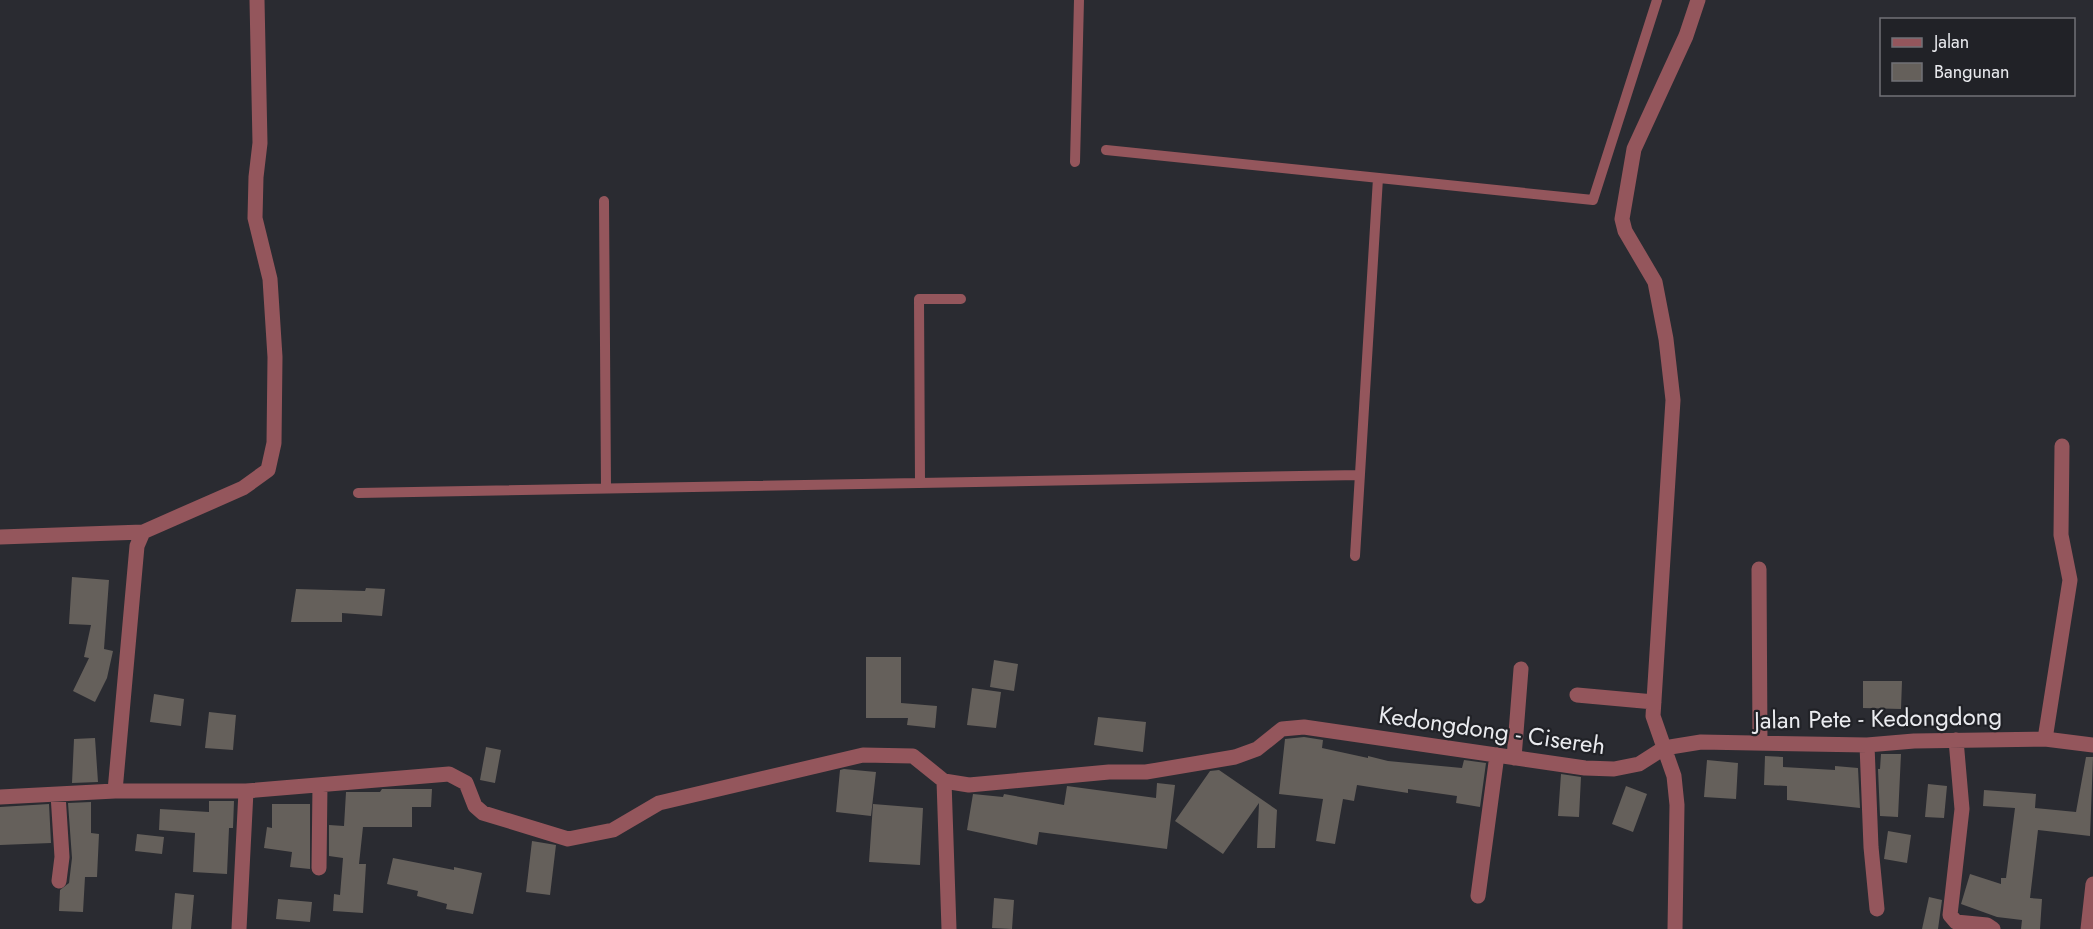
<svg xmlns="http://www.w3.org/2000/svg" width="2093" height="929" font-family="Jost,sans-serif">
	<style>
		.building { fill: #65605b }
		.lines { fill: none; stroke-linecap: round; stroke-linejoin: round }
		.lane { stroke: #94565c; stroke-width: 10 }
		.street { stroke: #94565c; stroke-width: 15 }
		.labels { text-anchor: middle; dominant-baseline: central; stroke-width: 4.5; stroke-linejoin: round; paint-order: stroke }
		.street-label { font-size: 24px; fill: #eaebef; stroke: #212227 }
	</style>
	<rect width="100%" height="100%" fill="#2a2b31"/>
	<path class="building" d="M72 577 109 580 104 649 113 651 107 678 95 702 73 691 89 658 84 657 91 625 69 624Z
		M366 588 385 589 382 616 342 613V622H291L296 589 365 591Z
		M866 657H901V703L937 706 935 728 907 725 908 718H866Z
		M994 660 1018 664 1014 691 990 687Z
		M1863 681H1902L1901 709 1863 708Z
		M972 688 1001 692 996 728 967 725Z
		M154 694 184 699 181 726 150 722Z
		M209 712 236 715 233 750 205 748Z
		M1098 717 1146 722 1143 752 1094 745Z
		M1304 737 1323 740 1322 748 1368 758V756L1388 761 1462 768 1464 760 1486 763 1480 807 1456 803 1457 796 1408 789V793L1357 785 1354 801 1343 799 1335 844 1316 841 1323 799 1279 794 1285 739Z
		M95 738 98 782 72 783 74 739Z
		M486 747 501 750 495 783 480 780Z
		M1881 754H1901L1898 817 1880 816 1878 769H1880Z
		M1765 756 1783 757V767L1835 770V766L1858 768 1860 808 1787 800V786L1764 785Z
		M2086 757H2093L2090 836 2038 830 2030 898 2042 899 2040 929H2021L2022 920 1997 917 1961 904 1970 874 2001 884V878H2006L2015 808 1983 806 1984 790 2036 794 2035 808 2076 812Z
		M1707 760 1738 763 1736 799 1704 797Z
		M844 769 876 772 871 816 836 812 840 770Z
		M1219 770 1277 810 1275 848H1257L1259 803 1223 854 1175 821 1210 771Z
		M1561 774 1581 777 1579 817 1558 816Z
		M1157 783 1175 785 1167 849 1039 832 1037 845 967 830 973 794 1003 797 1004 794 1064 805 1067 786 1156 798Z
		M1928 784 1947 786 1944 818 1925 817Z
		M1626 786 1647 794 1633 832 1612 824Z
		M382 789H432L431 807H412V827H363L359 864H366L363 913 333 911 334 894 340 895 343 858 329 856V825L344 826 346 792H380Z
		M209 801H234L233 828H229L227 874 193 872 195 833 159 830 160 809 209 812Z
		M91 802V833L99 834 97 877H85L83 912 59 911 60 890 69 883 72 858 68 803Z
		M49 804 51 843 0 845V807Z
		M272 804H310V869L290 867 292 852 264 848 267 827 272 828Z
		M873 804 923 808 920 865 869 862Z
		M1888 831 1911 835 1907 863 1884 859Z
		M137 834 164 837 162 854 135 851Z
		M532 841 556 845 550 895 526 892Z
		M393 858 454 870V867L482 873 473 914 446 909 447 904 417 896 418 891 387 884Z
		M175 893 194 895 191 929H172Z
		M1929 897 1942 900 1938 929H1922Z
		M994 898 1014 900 1012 929 992 928Z
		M278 899 312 902 310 922 276 919Z"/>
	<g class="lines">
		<path class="lane" d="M1106 150 1593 200 1657 0
			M1075 162 1079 0
			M604 201 606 488
			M920 483 919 299H961
			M358 493 1360 475
			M1355 556 1378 178"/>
		<path class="street" d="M0 537 143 532 243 488 268 470 274 443 275 357 270 279 255 218 256 177 260 143 257 0
			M1759 569 1760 743
			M1577 695 1654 702
			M2045 739 2070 580 2061 535 2062 446
			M1956 740 1962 809 1950 915 1956 922 1987 925 1993 929
			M1867 745 1871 847 1877 909
			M1514 758 1521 669
			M115 791 137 546 143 532
			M58 794 62 857 59 881
			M0 797 115 791H246L449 774 466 783 475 806 483 813 568 839 613 830 659 803 863 755 913 756 944 781
			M319 868 320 785
			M1478 896 1497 755
			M239 929 246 791
			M949 929 944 781 969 785 1109 772H1146L1235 757 1257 749 1282 729 1304 727 1585 768 1614 769 1639 764 1664 748 1701 742 1867 745 1914 741 2045 739 2093 745
			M1675 929 1677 805 1674 776 1653 716 1673 400 1666 339 1655 282 1625 231 1622 219 1634 149 1686 36 1698 0
			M2088 929 2093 884"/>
	</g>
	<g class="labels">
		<g class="street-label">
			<text transform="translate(1878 718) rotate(-1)">Jalan Pete - Kedongdong</text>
			<text transform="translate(1492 730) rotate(8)">Kedongdong - Cisereh</text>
		</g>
	</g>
	<rect x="1880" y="18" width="195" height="78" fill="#212227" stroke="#717277" stroke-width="1.5"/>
	<rect x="1892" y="38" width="30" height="9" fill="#94565c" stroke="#717277" stroke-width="1.5"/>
	<text x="1934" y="48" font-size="18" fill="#eaebef">Jalan</text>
	<rect x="1892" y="63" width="30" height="18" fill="#65605b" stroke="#717277" stroke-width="1.5"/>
	<text x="1934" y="78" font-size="18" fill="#eaebef">Bangunan</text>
</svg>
